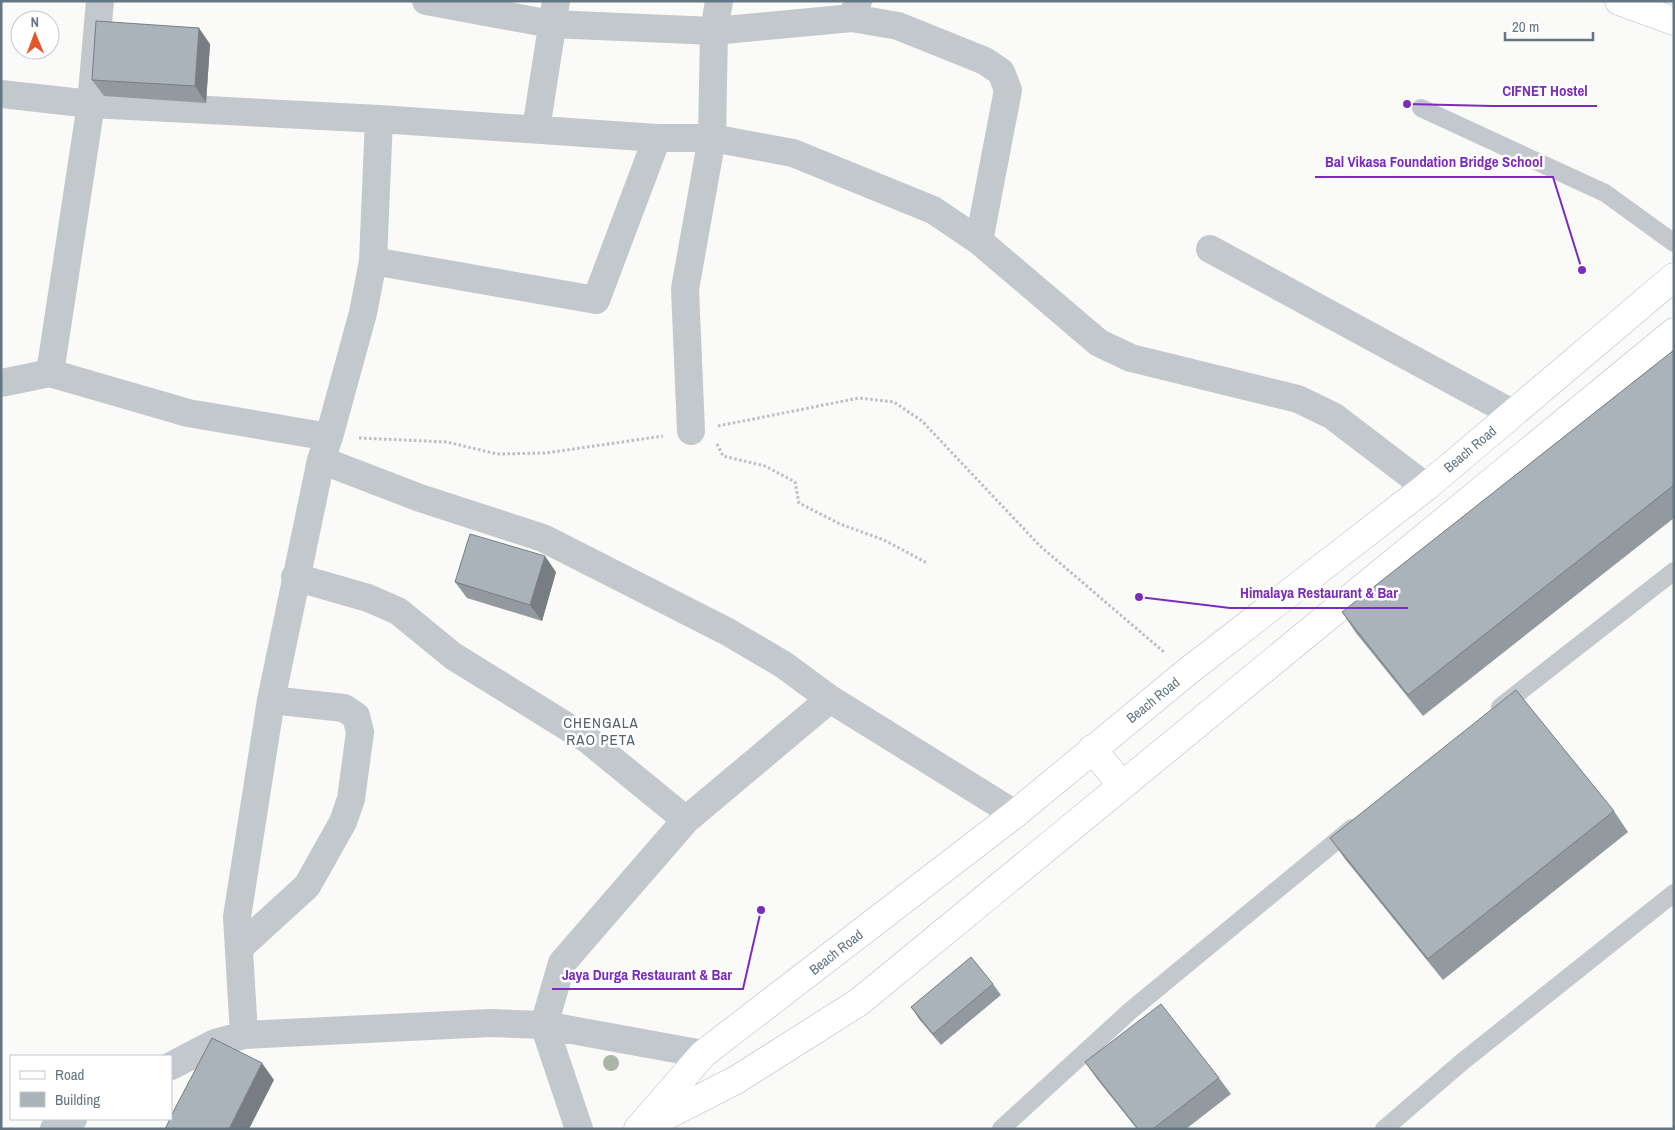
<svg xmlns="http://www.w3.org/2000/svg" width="1675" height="1130" font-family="'Archivo Narrow',sans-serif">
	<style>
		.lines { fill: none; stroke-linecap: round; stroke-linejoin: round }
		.secondary-casing { stroke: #b3babf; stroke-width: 29 }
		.primary-casing { stroke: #b5babe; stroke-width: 29 }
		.path { stroke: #bbbfc2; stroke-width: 3; stroke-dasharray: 2.5 2.5; stroke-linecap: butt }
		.lane { stroke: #c3c8cc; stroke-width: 18 }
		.street { stroke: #c3c8cc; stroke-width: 28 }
		.secondary { stroke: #fff; stroke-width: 28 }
		.primary { stroke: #fff; stroke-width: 28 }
		.tree { fill: #aab4a7 }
		.wall { fill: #929a9f }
		.shaded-wall { fill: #777d82 }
		.building { fill: #aab3b9; stroke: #777d82 }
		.labels { text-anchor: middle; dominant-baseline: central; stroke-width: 5; stroke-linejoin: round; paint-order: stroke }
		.street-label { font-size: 14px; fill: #657683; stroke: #fff }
		.neighbourhood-label { font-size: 15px; letter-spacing: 1px; fill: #57646e; stroke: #fff }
		.leader { fill: none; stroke: #7b2cbf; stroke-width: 2 }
		.callout-dot { fill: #7b2cbf; stroke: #fff; stroke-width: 2 }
		.callout-label { font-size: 15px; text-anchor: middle; font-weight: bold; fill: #7b2cbf; stroke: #fff; stroke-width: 5; stroke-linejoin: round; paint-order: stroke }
	</style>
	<rect width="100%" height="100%" fill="#fafaf8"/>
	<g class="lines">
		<g class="secondary-casing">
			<path id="secondary" d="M1619 1 1674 21"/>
		</g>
		<g class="primary-casing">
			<path id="primary" d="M1092 749 1122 785
				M648 1125 736 1080 859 1002 1674 332
				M638 1129 703 1054 1015 814 1187 672 1426 487 1674 277"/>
		</g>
		<path class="path" d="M718 426 859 398 894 402 922 421 1040 546 1165 653
			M359 438 447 442 497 454 546 453 663 436
			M717 444 723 456 765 466 795 482 799 503 840 524 884 540 927 563"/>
		<path class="lane" d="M1421 108 1605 193 1674 243
			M1500 707 1674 571
			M1001 1129 1130 1011 1352 828
			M1384 1129 1462 1062 1674 893"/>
		<path class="street" d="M426 1 551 24 714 31 852 18 858 1
			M852 18 898 26 985 61 1001 72 1008 90 979 241
			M1 94 91 104 379 119 657 138H712L793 153 933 210 979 241 1099 343 1131 358 1298 399 1333 416 1426 487
			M536 129 556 1
			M1210 249 1512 413
			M373 261 596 300 657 138
			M50 373 91 104 100 1
			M1 383 50 373 188 413 329 437 321 460 420 498 543 538 728 632 784 665 830 699 1015 814
			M691 431 685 289 712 138 714 31 719 1
			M329 437 363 313 373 261 379 119
			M295 577 368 598 398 611 453 656 587 739 686 820
			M239 948 307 886 343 822 351 799 360 732 356 716 344 708 271 700
			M244 1035 237 917 271 700 321 460
			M171 1066 215 1043 244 1035 491 1023 544 1025 703 1054
			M54 1129 73 1119
			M579 1129 544 1025 562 963 686 820 830 699"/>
		<use href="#secondary" class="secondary"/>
		<use href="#primary" class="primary"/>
	</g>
	<circle class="tree" cx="611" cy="1063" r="8"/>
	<path class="wall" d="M210 44 206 103 104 96 92 80Z
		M1674 350V518L1423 716 1356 633 1342 612Z
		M556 572 542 621 467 598 455 582Z
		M1614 811 1628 832 1443 980 1345 859 1330 838Z
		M993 984 1001 995 941 1045 919 1019 911 1007Z
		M1085 1062 1219 1078 1231 1094 1186 1129H1137L1097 1079Z"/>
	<path class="shaded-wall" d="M199 28 210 44 206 103 195 86Z
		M545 556 556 572 542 621 530 605Z
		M262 1063 274 1080 249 1129H229Z"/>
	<path class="building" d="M96 21 199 28 195 86 92 80Z
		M1674 350V485L1408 695 1342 612Z
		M470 534 545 556 530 605 455 582Z
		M1516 690 1614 811 1428 959 1330 838Z
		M971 957 993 984 933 1034 911 1007Z
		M1161 1004 1219 1078 1153 1129H1138L1085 1062Z
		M212 1038 262 1063 229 1129H165L170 1119H171V1116Z"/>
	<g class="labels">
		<g class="street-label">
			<text transform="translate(1470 449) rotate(-40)">Beach Road</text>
			<text transform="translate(1153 700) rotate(-39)">Beach Road</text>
			<text transform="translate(836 952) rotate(-38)">Beach Road</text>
		</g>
		<g class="neighbourhood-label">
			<text x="601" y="722">CHENGALA<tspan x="601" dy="17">RAO PETA</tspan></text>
		</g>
	</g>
	<path class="leader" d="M1407 104L1492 106H1597M1582 270L1553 177H1315M1139 597L1230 608H1408M761 910L743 989H552"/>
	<g class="callout-dot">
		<circle cx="1407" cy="104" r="5"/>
		<circle cx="1582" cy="270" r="5"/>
		<circle cx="1139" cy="597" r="5"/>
		<circle cx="761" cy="910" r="5"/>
	</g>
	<g class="callout-label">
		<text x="1545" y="96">CIFNET Hostel</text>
		<text x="1434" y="167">Bal Vikasa Foundation Bridge School</text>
		<text x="1319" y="598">Himalaya Restaurant &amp; Bar</text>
		<text x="647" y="980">Jaya Durga Restaurant &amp; Bar</text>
	</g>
	<rect width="1675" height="1130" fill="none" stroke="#657683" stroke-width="5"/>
	<rect x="10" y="1055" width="162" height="65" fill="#ffffff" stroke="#c1c8cd"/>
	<rect x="20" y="1071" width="25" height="8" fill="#ffffff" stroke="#c1c8cd"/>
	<text x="55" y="1080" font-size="15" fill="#657683">Road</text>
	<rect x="20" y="1092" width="25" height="15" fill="#aab3b9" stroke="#c1c8cd"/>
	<text x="55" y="1105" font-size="15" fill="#657683">Building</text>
	<g transform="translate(35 35) rotate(359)"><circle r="24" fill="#ffffff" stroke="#c1c8cd"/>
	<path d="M0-4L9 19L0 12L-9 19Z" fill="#e4572e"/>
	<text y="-8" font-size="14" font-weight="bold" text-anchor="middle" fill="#657683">N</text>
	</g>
	<path d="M1505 32v8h88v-8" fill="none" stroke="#657683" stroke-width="2.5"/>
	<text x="1512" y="32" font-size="15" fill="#657683" stroke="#ffffff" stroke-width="4" paint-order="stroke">20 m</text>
</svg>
